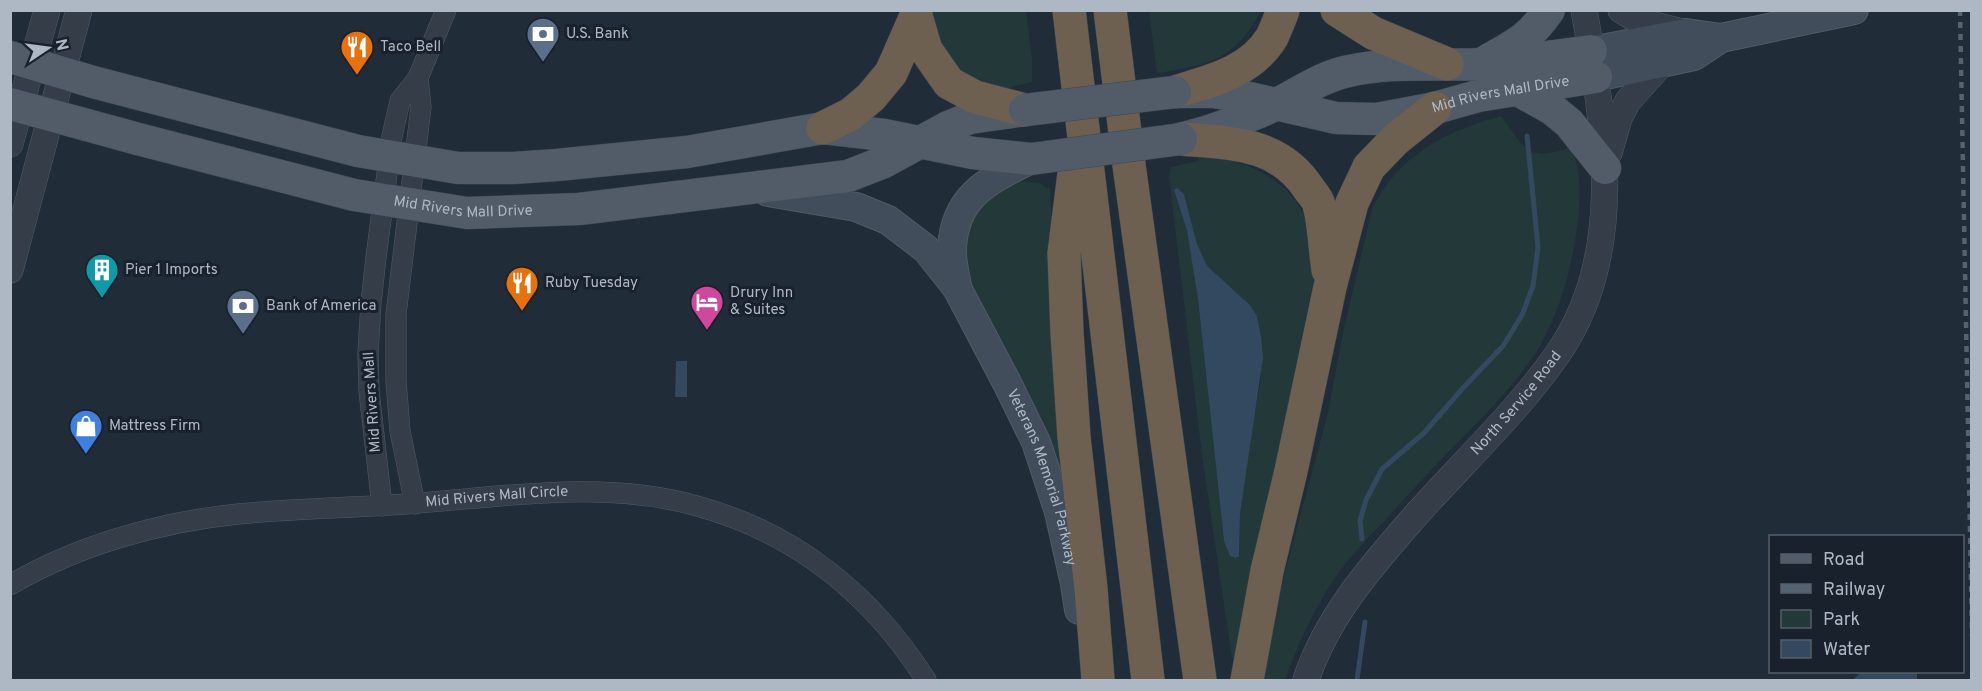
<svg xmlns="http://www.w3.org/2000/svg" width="1982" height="691" font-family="Overpass,sans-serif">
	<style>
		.green { fill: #233939; fill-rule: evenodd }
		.water { fill: #33495f }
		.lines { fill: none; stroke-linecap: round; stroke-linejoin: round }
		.stream { stroke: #33495f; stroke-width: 5 }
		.minor-casing { stroke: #515b65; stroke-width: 21 }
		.tertiary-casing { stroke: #515b65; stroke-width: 27 }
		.secondary-casing { stroke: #515b65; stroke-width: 30 }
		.primary-casing { stroke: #3d4651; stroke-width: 33 }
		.motorway-casing { stroke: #3e4852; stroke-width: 34 }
		.minor { stroke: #343d48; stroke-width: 20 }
		.tertiary { stroke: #343d48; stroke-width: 26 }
		.secondary { stroke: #424d5b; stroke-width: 28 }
		.primary { stroke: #515c68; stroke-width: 32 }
		.motorway { stroke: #6e6051; stroke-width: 33 }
		.rail { stroke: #55626f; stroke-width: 4.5; stroke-dasharray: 6 6; stroke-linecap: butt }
		.primary-bridge-casing { stroke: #3d4651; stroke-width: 33; stroke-linecap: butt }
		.primary-bridge { stroke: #515c68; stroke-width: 32 }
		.labels { text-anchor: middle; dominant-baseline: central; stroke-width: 6; stroke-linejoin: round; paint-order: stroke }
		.poi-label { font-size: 15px; fill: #aeb8c4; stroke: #19222c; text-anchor: start }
		.street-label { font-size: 15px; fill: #aeb8c4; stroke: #19222c }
	</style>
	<rect width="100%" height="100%" fill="#202c37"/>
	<path class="green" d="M933 11H1026L1032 59V82L1011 87 1006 92H993L948 62 932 25Z
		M1149 11V10L1261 11C1236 59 1207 66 1157 73Z
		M1501 116C1526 149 1526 163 1571 147 1584 179 1580 208 1575 241 1569 276 1559 312 1541 344 1520 380 1489 411 1459 441 1435 466 1411 491 1388 517 1371 535 1354 552 1340 571 1317 602 1298 644 1285 680H1262L1273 617 1328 413 1343 333 1372 209C1399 155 1444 132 1501 116Z
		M1212 156C1252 163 1292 182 1307 222 1312 237 1312 257 1315 273L1236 659 1232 658 1202 456 1169 175 1171 167 1199 161 1198 157ZM1175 194H1184L1197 244 1207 267 1250 305 1257 316 1261 379 1251 429 1240 514 1239 556 1224 541 1198 299 1187 231Z
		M1017 181 1040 183 1046 188H1050L1063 482 966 277 964 234 981 203Z"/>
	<path class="water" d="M1177 188 1184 194 1197 244 1207 266 1250 305 1257 316 1261 337 1263 358 1240 514 1239 556 1236 558 1230 556 1224 541 1198 299 1187 231 1174 190Z
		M676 361H687V397H675Z
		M1861 672H1917V680H1853Z"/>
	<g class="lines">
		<path class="stream" d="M1362 539 1360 521 1366 500 1382 469 1424 433 1463 388 1503 346 1522 315 1533 286 1538 247 1527 136
			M1357 680 1365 622"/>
		<g class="minor-casing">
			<g id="minor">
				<path d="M415 504 400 431 396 381V314L421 107 418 78"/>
				<path d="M382 506 369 391 368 353 371 303 376 257 392 136 400 101 418 78 446 10"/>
				<path id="s1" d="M10 585C78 545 160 522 238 514 298 508 358 508 418 503 510 496 607 480 697 506 796 533 872 595 926 680"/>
			</g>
		</g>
		<g class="tertiary-casing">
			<g id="tertiary">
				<path d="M1621 10 1639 21 1686 33"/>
				<path d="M10 144 47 10"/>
				<path d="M1609 153 1619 118 1628 101 1662 63"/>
				<path d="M10 270 79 10"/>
				<path id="s2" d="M1306 680C1326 619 1368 570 1410 522 1459 466 1514 416 1557 355 1628 254 1604 123 1584 10"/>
			</g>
		</g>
		<g class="secondary-casing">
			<g id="secondary">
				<path d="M1591 51 1686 33 1721 38 1854 10"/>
				<path d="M1596 77 1694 56 1721 38"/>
				<path id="s3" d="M768 192 856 207 888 220 926 249 957 288 1007 383 1036 442 1059 512 1075 584 1079 610"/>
				<path d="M957 286C955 274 951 260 952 248 955 195 988 181 1031 159"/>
			</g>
		</g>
		<g class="primary-casing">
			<g id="primary">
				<path d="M10 57 93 82 358 151 458 168H513L557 165 687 152 823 128 884 135 973 153 1031 159"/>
				<path d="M1488 60C1516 44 1530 38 1549 10"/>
				<path d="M1516 89 1552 109 1569 123 1605 168"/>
				<path id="s4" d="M1182 92H1212L1241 96 1336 118 1377 119 1435 108 1478 96 1596 77"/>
				<path id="s5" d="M10 104 138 139 354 195 467 213 579 209 848 176 884 162 948 127 970 118 1025 110"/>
				<path d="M1184 138C1216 130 1245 119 1275 105 1299 93 1323 76 1349 71 1394 61 1437 66 1482 64 1519 61 1555 56 1591 51"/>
			</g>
		</g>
		<g class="motorway-casing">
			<path id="motorway" d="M916 10V16L926 50 949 83 975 97 1025 110
				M1069 10 1148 680
				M1110 10 1129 165 1200 680
				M1337 10 1373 33 1447 64
				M1175 92C1211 81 1251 72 1272 37 1276 28 1280 19 1283 10
				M823 128 851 114 871 97 891 73 916 16
				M1181 139C1230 143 1279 142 1309 189 1313 194 1318 200 1319 205 1324 221 1325 251 1328 270
				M1075 166 1064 253 1067 333 1074 437 1091 589 1098 680
				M1247 680 1267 571 1291 471 1330 287 1352 203 1369 167 1395 140 1435 108"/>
		</g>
		<use href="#minor" class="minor"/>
		<use href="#tertiary" class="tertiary"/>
		<use href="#secondary" class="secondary"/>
		<use href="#primary" class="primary"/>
		<use href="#motorway" class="motorway"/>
		<path class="rail" d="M1960 10 1972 636"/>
		<g class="primary-bridge-casing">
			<path id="primary-bridge" d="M1025 110 1175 92
				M1031 159 1181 139"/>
		</g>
		<use href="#primary-bridge" class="primary-bridge"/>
	</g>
	<defs>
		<g id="bank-pin" transform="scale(1.725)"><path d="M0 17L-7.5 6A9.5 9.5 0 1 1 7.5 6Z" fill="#5c6f8a" stroke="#19222c"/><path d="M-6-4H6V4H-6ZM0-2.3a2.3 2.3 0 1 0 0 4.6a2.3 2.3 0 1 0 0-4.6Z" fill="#fff"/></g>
		<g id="restaurant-pin" transform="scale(1.725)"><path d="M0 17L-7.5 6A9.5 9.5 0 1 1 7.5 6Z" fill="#e8710a" stroke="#19222c"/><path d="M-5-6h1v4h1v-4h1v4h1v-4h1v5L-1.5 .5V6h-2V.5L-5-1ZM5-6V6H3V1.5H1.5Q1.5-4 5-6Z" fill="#fff"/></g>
		<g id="building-pin" transform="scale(1.725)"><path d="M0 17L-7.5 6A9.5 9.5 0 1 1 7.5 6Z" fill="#0f9aa8" stroke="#19222c"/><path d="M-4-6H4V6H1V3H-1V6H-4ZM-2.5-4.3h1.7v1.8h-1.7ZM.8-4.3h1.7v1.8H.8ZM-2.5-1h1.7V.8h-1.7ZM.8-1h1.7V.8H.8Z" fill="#fff"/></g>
		<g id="hotel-pin" transform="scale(1.725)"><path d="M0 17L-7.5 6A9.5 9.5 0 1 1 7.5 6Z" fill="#d1479c" stroke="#19222c"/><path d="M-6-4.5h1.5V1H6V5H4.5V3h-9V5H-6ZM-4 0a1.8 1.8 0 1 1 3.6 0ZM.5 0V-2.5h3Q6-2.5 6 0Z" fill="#fff"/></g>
		<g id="shop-pin" transform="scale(1.725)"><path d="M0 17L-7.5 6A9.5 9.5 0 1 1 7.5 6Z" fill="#3f7fe0" stroke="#19222c"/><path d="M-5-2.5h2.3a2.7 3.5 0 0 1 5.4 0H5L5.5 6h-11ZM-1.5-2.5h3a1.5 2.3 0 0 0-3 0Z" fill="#fff"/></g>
	</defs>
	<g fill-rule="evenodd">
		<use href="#bank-pin" x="543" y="34"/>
		<use href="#restaurant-pin" x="357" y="47"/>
		<use href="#building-pin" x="102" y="270"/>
		<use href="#restaurant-pin" x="522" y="283"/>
		<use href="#hotel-pin" x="707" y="302"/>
		<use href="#bank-pin" x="243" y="306"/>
		<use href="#shop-pin" x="86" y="426"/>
	</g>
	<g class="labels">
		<g class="poi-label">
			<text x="566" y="34">U.S. Bank</text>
			<text x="380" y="47">Taco Bell</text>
			<text x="125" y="270">Pier 1 Imports</text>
			<text x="545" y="283">Ruby Tuesday</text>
			<text x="730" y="293">Drury Inn<tspan x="730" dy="17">&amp; Suites</tspan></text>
			<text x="266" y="306">Bank of America</text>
			<text x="109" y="426">Mattress Firm</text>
		</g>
		<g class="street-label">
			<text stroke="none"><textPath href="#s4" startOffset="324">Mid Rivers Mall Drive</textPath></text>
			<text stroke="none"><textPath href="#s5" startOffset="466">Mid Rivers Mall Drive</textPath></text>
			<text transform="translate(373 402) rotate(-94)">Mid Rivers Mall</text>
			<text stroke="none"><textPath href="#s2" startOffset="350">North Service Road</textPath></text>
			<text stroke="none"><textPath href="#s3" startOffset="430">Veterans Memorial Parkway</textPath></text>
			<text stroke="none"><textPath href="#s1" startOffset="500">Mid Rivers Mall Circle</textPath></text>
		</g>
	</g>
	<rect width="1982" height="691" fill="none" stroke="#aeb8c4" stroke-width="24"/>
	<rect x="1769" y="535" width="195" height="138" fill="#19222c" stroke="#555e69" stroke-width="1.5"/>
	<rect x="1781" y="554" width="30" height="9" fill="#515c68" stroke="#555e69" stroke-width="1.5"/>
	<text x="1823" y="565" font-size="18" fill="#aeb8c4">Road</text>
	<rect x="1781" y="584" width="30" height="9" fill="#55626f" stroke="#555e69" stroke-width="1.5"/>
	<text x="1823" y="595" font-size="18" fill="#aeb8c4">Railway</text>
	<rect x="1781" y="610" width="30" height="18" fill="#233939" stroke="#555e69" stroke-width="1.5"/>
	<text x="1823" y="625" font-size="18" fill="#aeb8c4">Park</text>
	<rect x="1781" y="640" width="30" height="18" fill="#33495f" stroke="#555e69" stroke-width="1.5"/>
	<text x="1823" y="655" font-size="18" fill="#aeb8c4">Water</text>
	<g transform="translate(48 48) rotate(77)" stroke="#19222c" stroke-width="4.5" paint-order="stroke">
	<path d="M0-4.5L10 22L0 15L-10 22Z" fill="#aeb8c4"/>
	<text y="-9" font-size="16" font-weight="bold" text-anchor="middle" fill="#aeb8c4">N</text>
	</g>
</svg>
